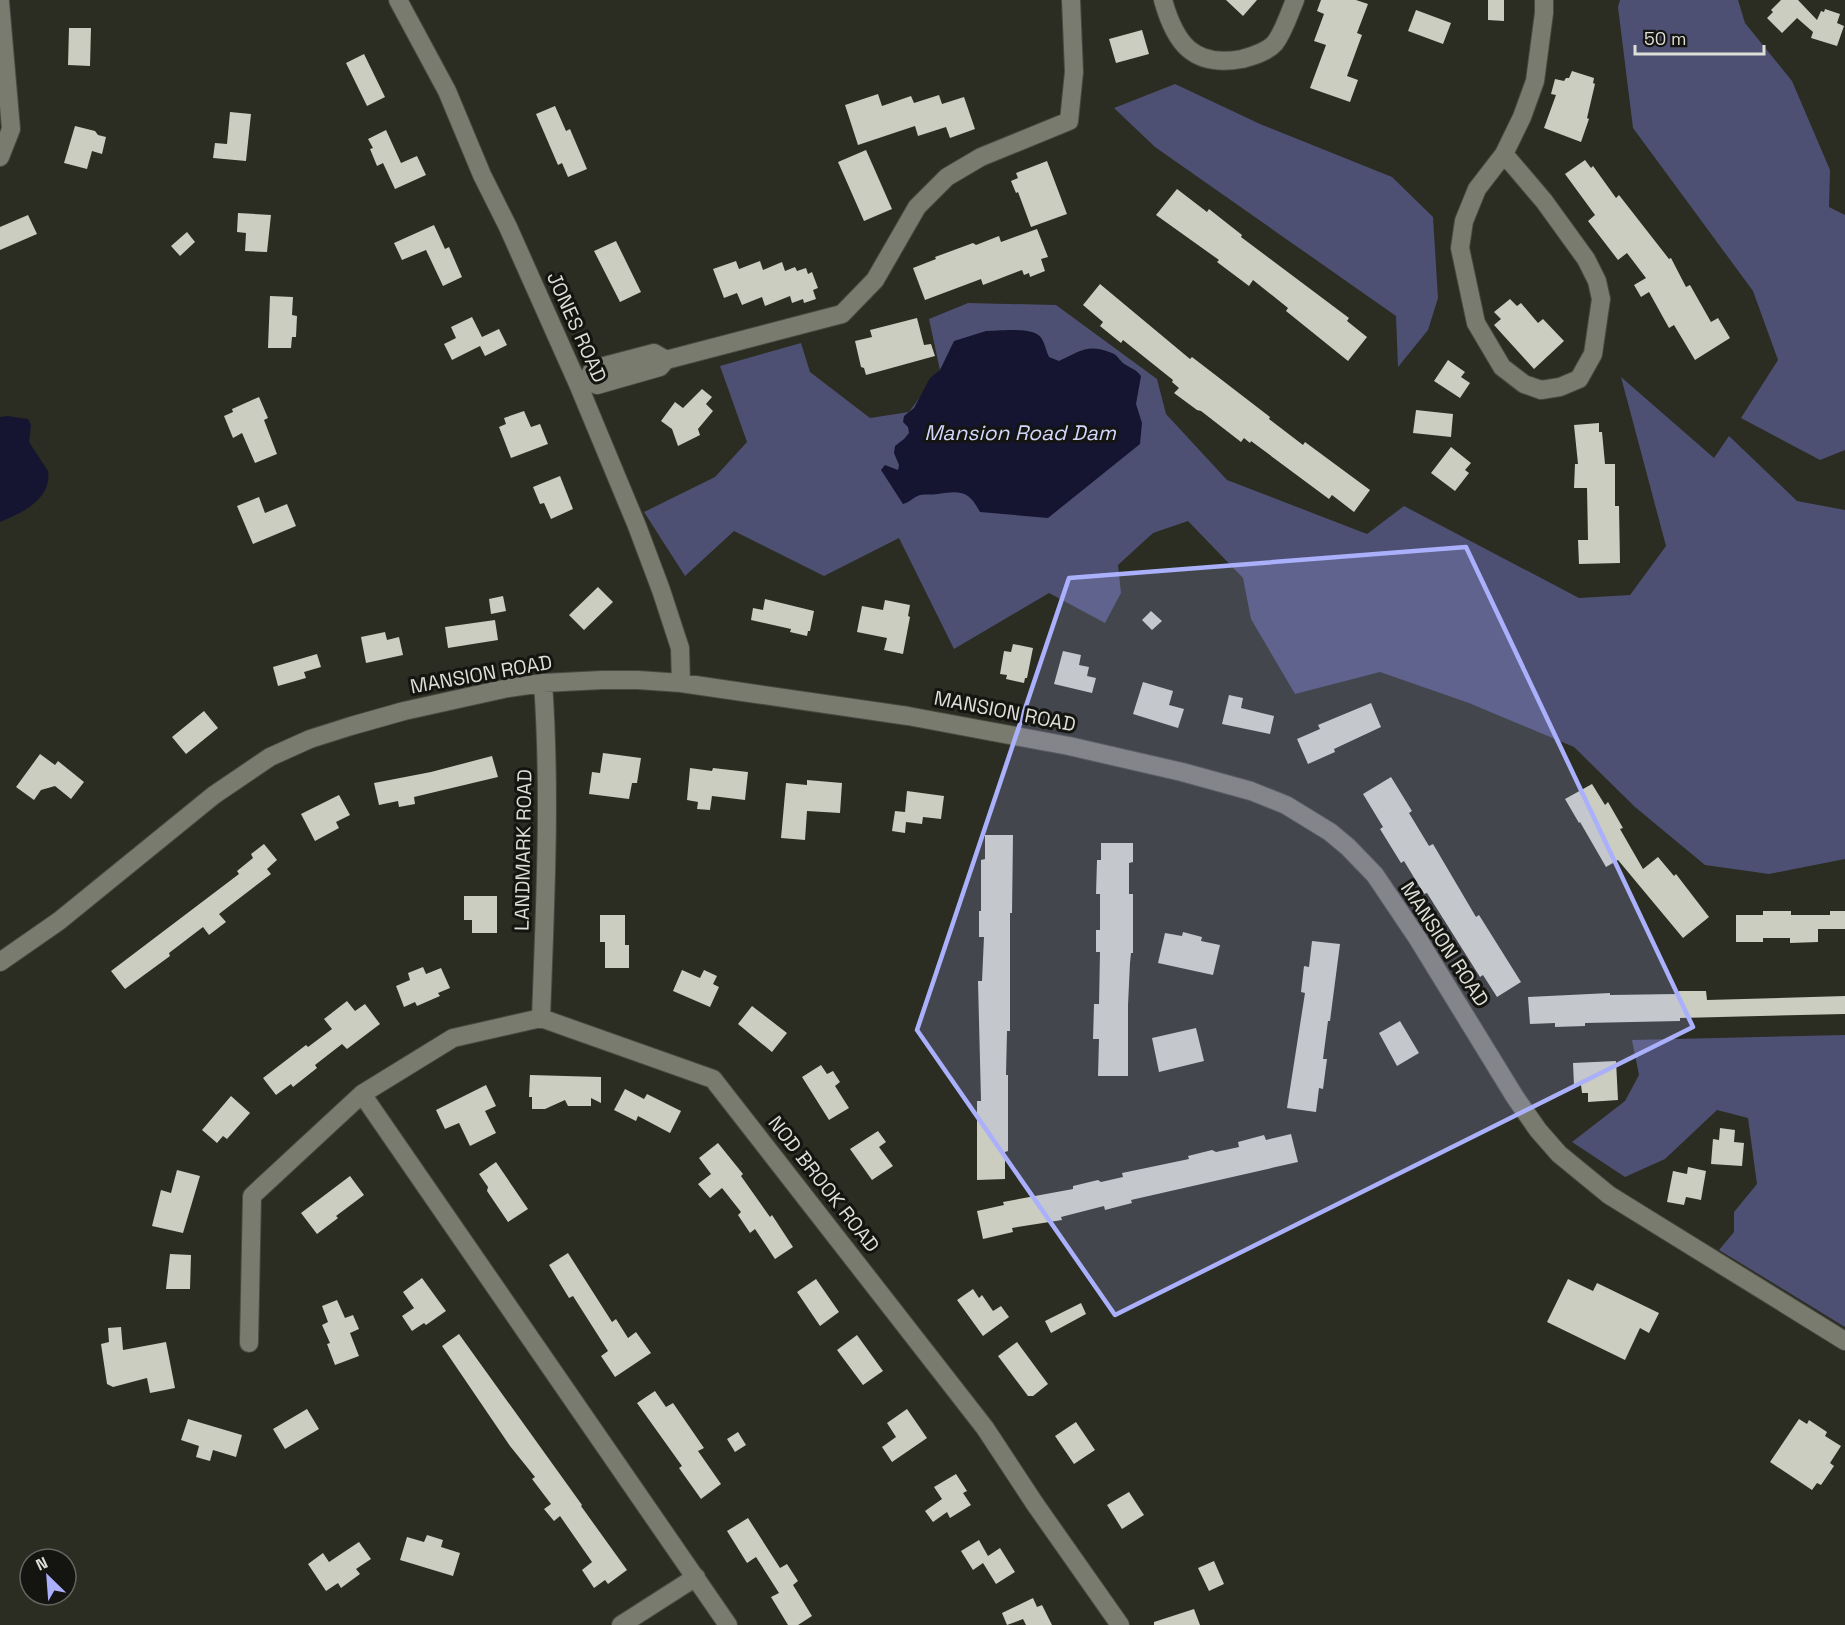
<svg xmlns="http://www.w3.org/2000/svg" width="1845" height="1625" font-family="'Space Grotesk',sans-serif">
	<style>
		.forest { fill: #4d5072 }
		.water { fill: #151532 }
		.building { fill: #cbcdc0 }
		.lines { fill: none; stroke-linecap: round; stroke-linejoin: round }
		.minor-casing { stroke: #484940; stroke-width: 20 }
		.minor { stroke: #7a7b6f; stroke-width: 18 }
		.marked { fill: #aab0fb; fill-opacity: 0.2; stroke: #aab0fb; stroke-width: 4.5; stroke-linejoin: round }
		.labels { text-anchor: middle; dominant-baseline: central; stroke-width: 6; stroke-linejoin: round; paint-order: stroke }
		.street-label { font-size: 20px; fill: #ddded7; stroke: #141410 }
		.water-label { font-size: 21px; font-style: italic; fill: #d2d6fc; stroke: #141410 }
	</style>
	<rect width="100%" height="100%" fill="#2b2c22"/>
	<path class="forest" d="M1620 0H1738L1745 23 1792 81 1830 170 1829 207 1845 215V450L1820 460 1741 418 1778 360 1753 291 1633 128 1618 7Z
		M1175 84 1260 124 1392 177 1433 217 1438 298 1428 330 1398 367 1396 316 1155 147 1114 108Z
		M968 303 1056 305 1157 379 1166 414 1227 480 1367 534 1404 506 1579 598 1630 595 1666 546 1621 377 1714 458 1729 436 1797 501 1845 510V859L1769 874 1705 865 1635 807 1574 747 1469 703 1380 672 1295 694 1251 619 1243 578 1188 521 1153 533 1118 565 1121 593 1105 623 1049 593 954 649 899 538 824 576 734 531 685 576 644 512 715 477 747 442 720 366 801 343 810 372 870 418 909 412 940 370 929 319Z
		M1845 1035V1327L1719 1250 1734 1232V1212L1757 1184 1748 1118 1717 1110 1665 1159 1625 1177 1572 1142 1625 1101 1639 1075 1632 1040Z"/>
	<path class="water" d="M986 331C999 331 1035 326 1042 339 1045 344 1046 351 1049 357L1059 361C1080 351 1088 343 1112 353 1118 355 1120 362 1126 365 1132 369 1136 369 1141 376L1136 404 1142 423 1140 444 1048 518 980 512C969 491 961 490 938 494 932 495 926 494 920 495 913 497 911 502 903 504L881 470 885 465 898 470 899 465 894 453 895 446 904 439 909 433 908 427 903 422 904 416 914 408 930 378 940 370 954 341Z
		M7 416 28 419 31 425 29 442 48 471C52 499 22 513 0 522V417Z"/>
	<path class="building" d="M1226 0H1257L1243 16Z
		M1321 0H1356L1368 4 1357 33 1362 35 1347 76 1358 80 1350 102 1310 88 1326 45 1314 41 1324 14 1317 11Z
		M1488 0H1504V21L1488 20Z
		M1781 0H1798L1817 20 1821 11 1824 12 1825 9 1840 14 1837 23 1844 26 1837 46 1811 38 1813 32 1797 18 1782 33 1767 18 1773 12 1771 10Z
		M1416 10 1451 23 1443 44 1408 31Z
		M69 28H91L90 66 68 65Z
		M1142 30 1149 54 1116 63 1109 39Z
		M364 54 385 97 367 106 346 63Z
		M1572 71 1594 78 1593 83 1595 84 1587 118 1589 119 1581 142 1544 128 1556 95 1551 94 1555 79 1564 81 1566 78H1569Z
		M878 94 882 106 911 96 914 103 939 95 942 104 964 97 975 129 950 138 946 127 918 136 915 126 858 145 845 105Z
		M555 106 566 131 570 129 587 169 568 177 562 163 558 165 536 114Z
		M230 112 251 114 246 161 213 158 215 143 227 144Z
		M75 126 95 131 98 135 106 137 102 154 92 151 87 169 64 163Z
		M386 130 401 163 417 156 426 175 395 189 383 163 377 166 370 149 373 148 368 139Z
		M866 150 892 209 864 221 838 162Z
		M1585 160 1591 168 1593 166 1616 198 1619 195 1669 259 1671 258 1686 287 1690 285 1711 322 1718 318 1730 338 1695 360 1674 325 1669 328 1649 292 1641 297 1634 285 1646 278 1627 253 1618 260 1588 221 1595 215 1565 174Z
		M1047 161 1067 214 1031 227 1018 192 1016 193 1011 181 1018 178 1016 173Z
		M1177 189 1207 212 1209 209 1242 235 1241 237 1349 318 1347 321 1367 337 1348 361 1286 311 1288 308 1253 280 1249 286 1217 262 1219 260 1156 215Z
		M238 213 271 215 267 252 245 251 246 233 237 232Z
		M28 215 37 234 0 250V227Z
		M434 225 445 249 449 247 462 277 443 286 426 250 402 260 394 243Z
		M1037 229 1048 257 1041 259 1045 271 1030 277 1029 273 1024 275 1022 270 983 285 981 279 925 300 913 268 936 259 935 257 973 243 976 245 999 236 1001 242Z
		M187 232 195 242 180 256 171 246Z
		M616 241 641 292 620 302 594 251Z
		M736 261 739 269 760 261 763 270 782 262 785 271 795 267 797 271 806 268 808 274 812 272 818 288 813 290 816 299 804 303 803 299 792 303 790 296 765 306 762 297 742 305 737 293 724 298 713 269Z
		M1100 284 1190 359 1192 357 1270 417 1269 419 1303 445 1305 442 1370 490 1354 512 1332 495 1329 499 1251 441 1250 443 1244 438 1241 442 1201 411 1197 410 1174 393 1179 388 1172 382 1173 380 1123 340 1121 343 1100 326 1103 322 1083 305Z
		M270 296 293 297 292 315 297 316 296 337H292L291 348H268Z
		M1510 299 1517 306 1521 303 1538 323 1543 319 1564 341 1534 369 1494 325 1501 319 1494 312Z
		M472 317 482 337 499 329 507 345 485 356 480 346 452 360 444 344 456 338 451 327Z
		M917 318 924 345 931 344 935 356 866 375 864 368 861 367 855 341 872 337 870 330Z
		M1448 360 1465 372 1461 377 1470 383 1460 398 1434 381Z
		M702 389 712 397 706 404 713 411 698 429 700 435 678 446 672 429 661 421 675 402 683 408Z
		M259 397 268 418 264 420 277 454 255 463 242 433 233 438 224 416 233 412 232 409Z
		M1416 410 1453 414 1451 437 1413 433Z
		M524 411 531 427 540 424 548 444 511 458 499 427 506 424 504 418Z
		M1599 423V432H1602L1605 464H1615V506H1619L1620 563 1579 564 1578 540H1588L1587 488H1574L1575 464H1578L1574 425Z
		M1451 447 1471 463 1465 470 1469 473 1455 491 1431 473Z
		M560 476 573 509 551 519 544 503 540 504 533 487Z
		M259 497 265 513 287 504 296 526 253 544 237 506Z
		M598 587 613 602 584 630 569 615Z
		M503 596 506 611 491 614 489 599Z
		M765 599 814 611 810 631H808L807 636 790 632 791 629 751 620 753 608 763 610Z
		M885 600 910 605 908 616 910 617 903 654 884 650 887 638 857 632 862 606 883 610Z
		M1151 611 1162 621 1152 630 1142 620Z
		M495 620 498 640 448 648 445 627Z
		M385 632 387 640 399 637 403 655 366 663 361 637Z
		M1013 644 1033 648 1027 678H1025L1024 683 1006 679 1007 675 1000 674 1004 651 1011 652Z
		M1063 651 1081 655 1079 665 1089 667 1087 676 1096 678 1092 693 1054 684Z
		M317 654 321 667 304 672 306 678 278 686 273 667Z
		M1143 682 1173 691 1169 705 1184 709 1178 728 1133 714Z
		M1229 695 1243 698 1241 708 1274 716 1270 734 1222 724Z
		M1371 703 1381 727 1334 749 1335 752 1308 764 1297 739 1320 729 1318 725Z
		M204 711 218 728 186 754 172 737Z
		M603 753 641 758 637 783H632L629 799 589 794 592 772 600 773Z
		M40 754 55 765 58 761 84 782 71 799 55 786 41 790 34 800 16 787Z
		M492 756 498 777 414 797 415 804 399 807 398 801 379 805 374 783 431 772Z
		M690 768 712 771 713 768 748 772 745 800 712 796 710 810 697 809 698 802 687 800Z
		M1391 777 1412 811 1409 813 1429 846 1433 844 1476 917 1479 915 1521 982 1497 997 1483 975 1480 977 1427 893 1424 894 1404 861 1401 863 1380 829 1383 827 1363 794Z
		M807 780 842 783 840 813 807 811 805 840 781 838 786 783 807 785Z
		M1592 784 1605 805 1608 802 1623 828 1620 829 1643 869 1658 857 1674 876 1676 874 1709 917 1683 938 1618 860 1606 867 1580 822 1579 823 1565 799Z
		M907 791 944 796 941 819 923 817 922 824 906 822 905 833 892 831 895 811 905 812Z
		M339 795 350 815 336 822 339 828 315 841 301 814Z
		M985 835H1013L1012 913H1010V1031H1007L1006 1075H1008V1151L1005 1152V1179L977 1180V1101H981L978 981H982L984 937H979V911H981V860L985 859Z
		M1101 843H1133V862L1129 863V894H1133V953H1131L1130 963 1128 1005V1076H1098L1099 1039H1093L1094 1004H1099L1100 952H1096V930H1100V894H1096L1097 860H1101Z
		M264 844 277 860 267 869 271 874 219 914 226 922 209 935 203 927 169 953 170 956 125 989 111 971 239 874 237 871 253 858 251 854Z
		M464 896H497V933H472V920H464Z
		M1763 911H1791V915H1830V911H1845V929H1818V942L1790 943V938H1763V942H1736V915H1763Z
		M600 915H625V945H629V968H605V942H600Z
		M1183 932 1202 937 1201 941 1220 945 1213 975 1158 963 1165 933 1182 936Z
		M1312 941 1340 944 1330 1021H1328L1323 1059H1327L1323 1089 1319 1088 1316 1112 1287 1108 1305 993 1301 992 1304 966 1309 967Z
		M423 967 426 974 441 968 450 988 438 993 440 996 417 1006 415 1002 404 1007 396 986 410 980 408 973Z
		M682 970 700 978 704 970 717 976 713 984 719 987 710 1007 673 991Z
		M1679 991H1706L1707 1000 1845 996V1014L1680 1018V1021L1585 1023V1026L1555 1027V1023L1530 1024 1528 997 1610 993V995L1677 994Z
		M347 1001 355 1011 365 1004 380 1024 347 1049 342 1044 315 1065 317 1068 293 1087 291 1084 276 1095 263 1078 306 1045 308 1047 332 1029 324 1019Z
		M752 1006 787 1033 772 1052 738 1024Z
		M1400 1021 1419 1053 1397 1066 1379 1033Z
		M1196 1028 1204 1061 1159 1072 1152 1038Z
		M1616 1061 1618 1100 1588 1102V1093H1582L1581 1085 1574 1086 1573 1063Z
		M821 1065 827 1074 833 1071 840 1082 835 1086 849 1108 829 1120 802 1077Z
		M530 1075 601 1077V1103L591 1098V1106H568L565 1100 545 1109H532V1097H529Z
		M486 1085 496 1106 485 1111 496 1133 470 1146 459 1123 445 1129 436 1110Z
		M625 1089 644 1099 647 1094 681 1111 670 1133 638 1116 636 1121 614 1110Z
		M231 1096 250 1113 227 1139 223 1136 217 1143 202 1130Z
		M1720 1128 1735 1130 1734 1142 1744 1143 1742 1166 1711 1164 1713 1139 1719 1140Z
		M878 1131 886 1142 879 1147 893 1166 872 1180 850 1149Z
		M1291 1134 1298 1162 1131 1200 1132 1203 1105 1210 1104 1206 1061 1217 1062 1220 1012 1228 1013 1232 983 1239 977 1211 1004 1205 1003 1202 1073 1189V1186L1098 1180 1101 1182 1123 1177 1122 1173 1189 1159 1188 1156 1212 1150 1216 1152 1239 1147 1238 1142 1264 1135 1266 1140Z
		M718 1143 743 1174 741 1176 770 1217 772 1215 793 1247 775 1259 755 1229 750 1233 738 1215 741 1212 722 1188 710 1198 698 1184 711 1174 699 1158Z
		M496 1162 528 1209 508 1222 487 1191 488 1187 479 1174Z
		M1688 1167 1706 1171 1701 1200 1686 1197 1684 1205 1667 1202 1673 1171 1687 1174Z
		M177 1170 200 1176 183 1233 152 1226 161 1190 171 1193Z
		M350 1176 364 1195 336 1216 338 1218 317 1234 301 1213Z
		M568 1253 612 1322 616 1319 628 1338 636 1332 651 1353 615 1377 601 1356 608 1351 573 1296 569 1298 549 1265Z
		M170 1254 191 1255 190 1289H166Z
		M422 1278 446 1311 426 1325 424 1323 412 1331 402 1316 414 1308 403 1292Z
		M816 1279 839 1312 820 1326 797 1292Z
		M1568 1279 1593 1291 1597 1283 1659 1313 1649 1333 1640 1328 1625 1360 1547 1322Z
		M973 1289 979 1298 982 1295 993 1311 1001 1306 1009 1317 983 1336 957 1300Z
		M337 1300 345 1318 353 1315 359 1329 350 1333 359 1356 335 1365 327 1344 330 1343 322 1325 328 1322 322 1306Z
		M1081 1303 1086 1314 1051 1333 1045 1321Z
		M121 1327 123 1350 166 1342 175 1388 150 1393 147 1378 113 1387 107 1384 101 1344 109 1342 108 1328Z
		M459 1334 582 1505 581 1506 627 1570 608 1584 605 1580 594 1588 582 1570 592 1562 560 1516 554 1521 544 1509 551 1504 532 1479 535 1477 510 1446 442 1346Z
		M857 1335 883 1371 863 1385 837 1350Z
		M1017 1342 1048 1384 1033 1396H1028L998 1356Z
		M655 1391 666 1407 673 1403 704 1448 698 1451 721 1484 701 1499 679 1468 682 1466 637 1403Z
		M307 1409 319 1429 285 1449 273 1429Z
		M907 1409 927 1438 892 1462 882 1447 896 1437 887 1423Z
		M188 1419 242 1435 236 1457 213 1450 210 1461 196 1457 199 1446 181 1440Z
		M1799 1419 1807 1424 1809 1420 1827 1432 1825 1436 1841 1446 1830 1463 1834 1466 1821 1485 1817 1483 1812 1490 1770 1462Z
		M1076 1422 1095 1450 1074 1464 1055 1436Z
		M738 1432 746 1445 735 1452 727 1439Z
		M956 1474 967 1491 963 1493 971 1505 950 1518 947 1512 933 1522 925 1511 942 1499 934 1487Z
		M1129 1492 1144 1515 1122 1529 1107 1505Z
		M748 1518 780 1568 787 1564 798 1581 793 1585 812 1616 798 1625H788L771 1597 779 1593 756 1557 747 1563 727 1531Z
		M427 1535 443 1540 441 1547 460 1553 453 1576 400 1560 407 1537 424 1542Z
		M979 1540 988 1556 1000 1548 1015 1572 996 1584 983 1563 973 1570 961 1551Z
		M359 1542 371 1559 356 1569 360 1574 341 1588 338 1583 326 1591 308 1564 323 1553 329 1562Z
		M1214 1561 1224 1584 1209 1591 1198 1568Z
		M1033 1598 1037 1607 1042 1605 1052 1625H1026L1023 1619 1007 1625 1002 1613Z
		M1194 1609 1200 1625H1154V1622Z"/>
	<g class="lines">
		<g class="minor-casing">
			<path id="minor" d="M398 0 447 91 482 175 508 227 578 384 637 526 661 590 680 648 681 683
				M1163 0C1175 43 1193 68 1242 59 1253 56 1267 52 1275 43 1284 31 1289 14 1295 0
				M0 2 11 129 0 157
				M1504 154 1544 201 1586 259 1597 281 1601 299 1593 354 1579 379 1560 387 1541 390 1524 384 1502 367 1476 323 1460 248 1464 221 1477 189 1504 154 1522 117 1535 81 1544 13V0
				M587 381 597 385 660 367 666 360 842 314 875 280 917 207 947 177 981 157 1069 121 1074 72 1071 0
				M578 384 587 381 593 369 654 353 666 360
				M0 962 59 921 214 795 270 757 310 739 351 726 404 711 508 688 543 683 602 680H638L681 683 908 716 1069 746 1182 772 1251 791 1286 805 1330 832 1348 847 1375 875 1418 939 1515 1097 1538 1130 1559 1154 1609 1195 1845 1341
				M541 1018C545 907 551 794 543 683
				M362 1094 728 1625
				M249 1343 252 1196 362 1094 453 1038 541 1018 713 1079 985 1428 1035 1504 1120 1625
				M621 1625 696 1577"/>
		</g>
		<use href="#minor" class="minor"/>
	</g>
	<path class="marked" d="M1466 547 1693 1027 1115 1315 917 1030 1069 578Z"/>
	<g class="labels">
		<g class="street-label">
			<text transform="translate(577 327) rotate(66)">JONES ROAD</text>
			<text transform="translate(481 674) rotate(-10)">MANSION ROAD</text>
			<text transform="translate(1005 711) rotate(11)">MANSION ROAD</text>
			<text transform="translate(523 850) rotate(-89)">LANDMARK ROAD</text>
			<text transform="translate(1445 944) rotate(57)">MANSION ROAD</text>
			<text transform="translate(824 1184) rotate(52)">NOD BROOK ROAD</text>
		</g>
		<g class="water-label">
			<text x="1020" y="432">Mansion Road Dam</text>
		</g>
	</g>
	<g transform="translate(48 1577) rotate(335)"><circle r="28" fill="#141410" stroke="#646560" stroke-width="1.5"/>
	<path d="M0-4.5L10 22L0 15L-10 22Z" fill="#aab0fb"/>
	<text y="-9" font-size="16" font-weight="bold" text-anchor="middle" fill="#ddded7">N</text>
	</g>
	<path d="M1635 45v9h129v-9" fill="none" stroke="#ddded7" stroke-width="3"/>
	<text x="1644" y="45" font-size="18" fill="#ddded7" stroke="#141410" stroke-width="4.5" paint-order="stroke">50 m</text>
</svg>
